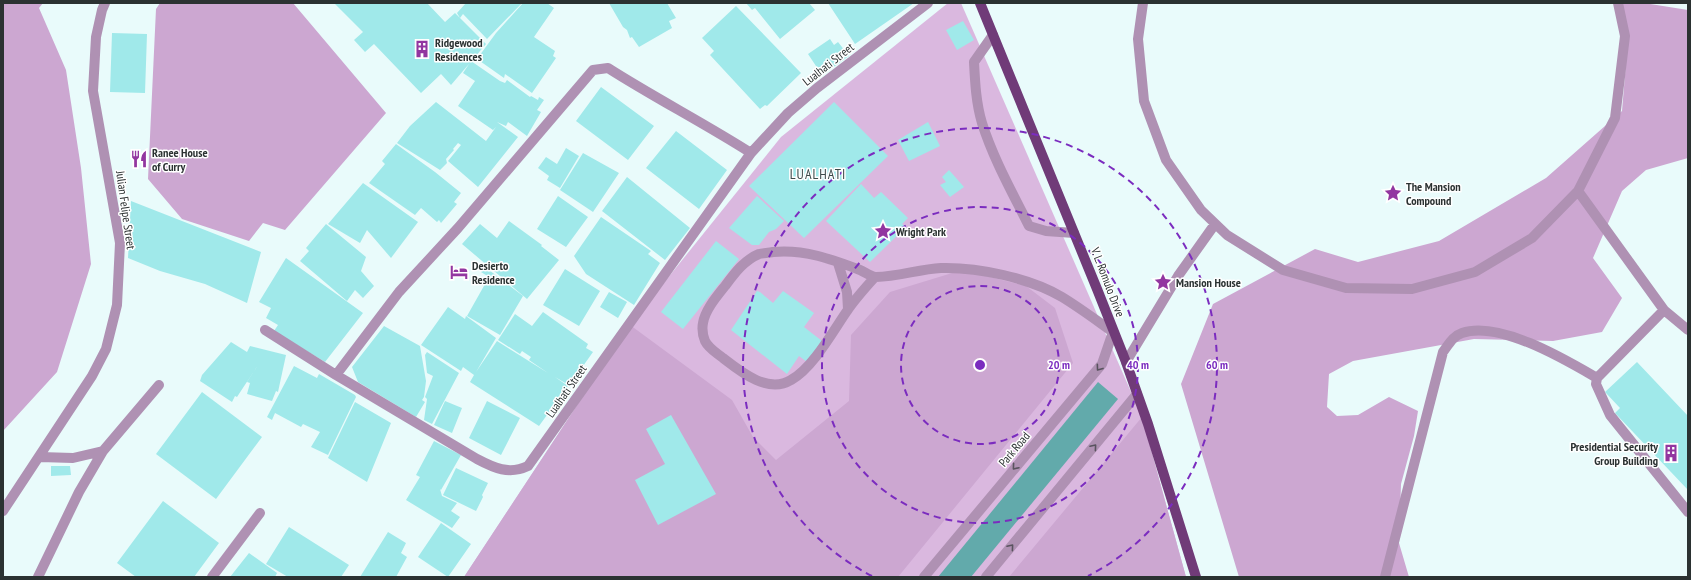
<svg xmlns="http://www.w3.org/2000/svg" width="1691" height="580" font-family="'PT Sans Narrow',sans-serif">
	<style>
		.green { fill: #dab8df }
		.forest { fill: #cca7d1 }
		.water { fill: #62aaab }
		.building { fill: #a0e9ea }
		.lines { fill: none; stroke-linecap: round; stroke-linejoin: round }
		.minor { stroke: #af91b3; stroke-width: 10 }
		.major { stroke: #703b78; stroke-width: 10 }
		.oneway { stroke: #59535f }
		.ring { fill: none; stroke: #7b2cbf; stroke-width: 2; stroke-dasharray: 7 5 }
		.labels { text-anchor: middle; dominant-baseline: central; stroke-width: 3; stroke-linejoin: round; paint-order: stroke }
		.poi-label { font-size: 12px; font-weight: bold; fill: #2b3232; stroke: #fff; text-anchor: start }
		.street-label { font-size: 12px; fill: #2b3232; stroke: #fff }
		.quarter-label { font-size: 14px; letter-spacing: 1px; fill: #3c4b4b; stroke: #fff }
		.centre { fill: #7b2cbf; stroke: #fff; stroke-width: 2 }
		.ring-label { font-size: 12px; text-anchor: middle; font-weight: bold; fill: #7b2cbf; stroke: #fff; stroke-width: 3; stroke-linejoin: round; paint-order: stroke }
	</style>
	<rect width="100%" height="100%" fill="#e9fbfb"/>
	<path class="green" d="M948 3H961L1142 417 1186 577H464L630 325 781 137Z"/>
	<path class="forest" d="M3 3H43L39 8 66 70 81 168 91 264 57 372 3 431Z
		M160 3H293L386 113 285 230 263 223 249 241 182 219 148 179 156 9Z
		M1615 3H1644L1688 10V158L1646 170 1622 191 1593 258 1622 298 1602 332 1553 341 1474 339 1353 361 1329 374 1327 407 1337 416 1358 415 1389 397 1418 411 1414 436 1401 484 1399 543 1409 577H1239L1181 384 1213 304 1315 249 1358 262 1439 241 1546 178 1622 111 1626 63Z
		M962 270 1026 286 1055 308 1073 363 898 577H464L630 325 732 400 753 437 776 460 849 401 851 335 890 292Z
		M1142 417 1186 577H1009Z"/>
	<path class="water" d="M1098 382 1118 399 971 577H938Z"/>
	<path class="building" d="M334 3H427L445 22 455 13 486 44 451 85 441 74 421 93 374 44 365 52 354 40 363 32Z
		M466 3H522L487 39 463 14 460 18 457 13Z
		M523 3H547L554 8 534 37 555 51 553 56 556 58 532 93 505 74 504 78 477 59 496 33Z
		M609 3H667L676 18 669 21 672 28 639 47 632 37 630 38 627 30 623 27Z
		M746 3H809L815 10 780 39 755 8 752 10Z
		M828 3H914L855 44Z
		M736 6 801 73 767 106 765 105 760 109 710 55 714 51 702 38Z
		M963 21 974 40 957 50 946 30Z
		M112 33 147 34 145 93 110 92Z
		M830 39 834 45 838 42 849 56 822 75 808 54Z
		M471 61 500 81 505 83 507 80 530 97 531 96 538 100 539 97 544 100 537 110 541 112 527 136 508 122 506 126 497 122 518 137 478 187 448 161 461 145 458 143 453 149 454 150 446 159 447 163 440 170 397 143 410 126 436 102 486 141 496 127 493 130 458 106 475 81 463 73Z
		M601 87 654 126 628 160 576 121Z
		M834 102 888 156 804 238 749 186Z
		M928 122 940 146 909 161 898 140Z
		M676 131 727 170 699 209 646 168Z
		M396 144 435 172 461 193 454 202 457 204 441 223 439 220 437 222 421 208 415 215 369 183 385 164 382 161Z
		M566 148 579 156 560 188 547 180 549 176 538 168 546 157 557 164Z
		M583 153 619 173 593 212 560 190Z
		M949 170 964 187 950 197 940 185 946 182 942 177Z
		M627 177 690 228 665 260 602 211Z
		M363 183 418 222 391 258 367 230 360 243 328 224Z
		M861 184 874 198 881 192 908 218 902 224 906 227 870 262 826 221Z
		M558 196 588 217 566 247 537 229Z
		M757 196 784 221 776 229 769 232 759 245H752L729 228Z
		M131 201 261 252 247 303 205 284 160 271 128 258Z
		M601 217 651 251 648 254 660 263 634 305 586 274 574 256Z
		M509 221 542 245 541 246 559 260 527 299 462 244 480 224 497 238Z
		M326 224 366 257 361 271 374 286 363 298 355 290 347 301 300 261 309 251 306 248Z
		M716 241 739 259 683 329 661 312Z
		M286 258 363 313 325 362 274 331 278 325 266 318 271 308 259 302Z
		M485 267 523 296 500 335 467 316 489 277 481 272Z
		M565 269 600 291 579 326 543 305Z
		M757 291 760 292 773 303 783 291 814 313 804 327 822 341 807 362 799 356 787 374 731 330Z
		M609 292 627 302 618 318 600 307Z
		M448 307 465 319 466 316 496 338 476 372 497 341 548 373 529 360 531 357 522 351 520 354 498 340 515 314 532 326 543 312 588 344 586 348 593 352 571 383 567 384 555 377 568 386 539 426 470 382 474 375 463 367 461 371 421 345Z
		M384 326 420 346 426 381 424 397 422 400 425 402 416 417 358 382 352 367Z
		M231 342 247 352 250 346 286 355 278 392 276 391 272 401 247 394 250 383 247 382 258 365 237 397 235 396 232 402 200 381 202 375Z
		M427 352 459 373 432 424 424 420 427 399 425 397 433 376 427 373 425 355Z
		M1637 362 1688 416V490L1615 413 1620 408 1605 392Z
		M294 366 317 378 319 374 355 395 356 397 328 455 311 447 320 432 303 424 301 427 275 413 272 420 267 417Z
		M202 392 262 437 216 499 156 454Z
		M445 401 462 408 452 433 434 425Z
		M487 401 520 418 501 455 469 438Z
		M355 402 391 423 367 482 328 458Z
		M671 415 716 494 658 525 635 480 665 464 646 429Z
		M434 441 461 455 441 490 440 489 442 496 457 503 451 511 460 517 452 528 406 500 420 477 416 475Z
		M51 466H70L71 475 51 476Z
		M456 468 488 483 482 495 483 497 476 511 443 495Z
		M163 501 219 543 194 577H136L117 563Z
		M441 523 471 544 448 577 418 557Z
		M289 527 349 565 341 577H288L266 564Z
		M388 532 406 543 401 553 407 557 396 577H360Z
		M249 553 277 573 275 577H230Z"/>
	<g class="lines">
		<path class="minor" d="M1143 3 1138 39 1144 101 1166 160 1201 210 1227 235 1283 270 1346 288 1412 289 1475 272 1532 238 1578 191 1615 118 1625 36 1618 3
			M993 35 974 62C975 82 976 103 982 123 993 158 1012 192 1029 226L1046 231 1074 233
			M1578 191 1664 310 1688 330
			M838 263 847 292 848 309
			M875 277C865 288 855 299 847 311 833 331 813 368 791 380 768 394 741 372 723 358 717 353 709 349 705 341 703 336 702 328 703 323 705 310 717 296 725 286 734 274 744 260 759 254 763 253 768 253 773 252 804 249 831 259 860 270 865 272 871 277 876 277 898 277 919 269 941 268 978 267 1030 278 1062 297 1080 308 1096 320 1113 332L1102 364 924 577
			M1664 310 1597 378 1596 384 1610 415 1688 512
			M265 330 336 375 477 459C494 468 509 475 528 466L751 153 788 113 817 88 928 3
			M1126 362 1178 276 1215 224
			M336 375 399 292 458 228 593 70 608 68C655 98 704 123 751 153
			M40 457 73 458 103 451
			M3 511 92 376 106 349 117 305 120 243 93 91 96 37 102 10 105 3
			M38 577 79 492 103 451 159 385
			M212 577 260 513
			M986 577 1137 394
			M1385 577 1443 352C1449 344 1453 336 1462 333 1499 320 1566 360 1597 378"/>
		<path class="major" d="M980 3 1097 289 1126 362 1148 424 1196 577"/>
	</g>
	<defs><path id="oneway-chevron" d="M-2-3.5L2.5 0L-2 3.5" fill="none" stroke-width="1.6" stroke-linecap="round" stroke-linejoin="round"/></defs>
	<g class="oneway">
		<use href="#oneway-chevron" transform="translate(1099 368) rotate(126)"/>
		<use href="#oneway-chevron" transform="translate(1094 447) rotate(-50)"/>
		<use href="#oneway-chevron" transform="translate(1015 467) rotate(130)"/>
		<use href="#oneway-chevron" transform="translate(1011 547) rotate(-50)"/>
	</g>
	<g class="ring">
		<circle cx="980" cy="365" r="79"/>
		<circle cx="980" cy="365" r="158"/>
		<path d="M872 576A237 237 0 1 1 1088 576"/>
	</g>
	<defs>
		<g id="building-bare" transform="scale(1.38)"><path d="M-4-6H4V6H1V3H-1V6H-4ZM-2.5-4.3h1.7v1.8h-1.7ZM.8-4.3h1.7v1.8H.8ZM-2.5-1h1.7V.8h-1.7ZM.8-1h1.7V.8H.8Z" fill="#9236a0" stroke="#fff" stroke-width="2.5" paint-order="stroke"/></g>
		<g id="restaurant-bare" transform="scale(1.38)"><path d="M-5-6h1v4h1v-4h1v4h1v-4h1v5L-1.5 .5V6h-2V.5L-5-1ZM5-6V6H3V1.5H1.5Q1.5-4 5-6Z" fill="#9236a0" stroke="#fff" stroke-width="2.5" paint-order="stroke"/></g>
		<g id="sight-bare" transform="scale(1.38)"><path d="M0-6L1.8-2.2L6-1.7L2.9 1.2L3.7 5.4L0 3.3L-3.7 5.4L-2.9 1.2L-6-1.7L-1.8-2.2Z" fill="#9236a0" stroke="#fff" stroke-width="2.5" paint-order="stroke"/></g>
		<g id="hotel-bare" transform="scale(1.38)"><path d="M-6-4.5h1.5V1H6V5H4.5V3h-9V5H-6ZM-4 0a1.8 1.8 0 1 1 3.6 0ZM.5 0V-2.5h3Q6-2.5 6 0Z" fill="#9236a0" stroke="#fff" stroke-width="2.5" paint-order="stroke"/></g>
	</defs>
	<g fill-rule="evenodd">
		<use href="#building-bare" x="422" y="49"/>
		<use href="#restaurant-bare" x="139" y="159"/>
		<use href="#sight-bare" x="1393" y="193"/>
		<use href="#sight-bare" x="883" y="231"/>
		<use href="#hotel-bare" x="459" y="272"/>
		<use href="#sight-bare" x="1163" y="282"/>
		<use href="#building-bare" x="1671" y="453"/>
	</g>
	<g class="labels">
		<g class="poi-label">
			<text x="435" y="42">Ridgewood<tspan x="435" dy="14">Residences</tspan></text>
			<text x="152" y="152">Ranee House<tspan x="152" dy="14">of Curry</tspan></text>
			<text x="1406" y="186">The Mansion<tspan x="1406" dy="14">Compound</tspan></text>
			<text x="896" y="231">Wright Park</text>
			<text x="472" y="265">Desierto<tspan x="472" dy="14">Residence</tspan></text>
			<text x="1176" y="282">Mansion House</text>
			<text x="1658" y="446" text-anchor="end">Presidential Security<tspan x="1658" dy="14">Group Building</tspan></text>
		</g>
		<g class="street-label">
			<text transform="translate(828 64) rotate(-38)">Lualhati Street</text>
			<text transform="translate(126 210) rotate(82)">Julian Felipe Street</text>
			<text transform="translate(1108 282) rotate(69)">V. L. Romulo Drive</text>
			<text transform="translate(566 391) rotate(-55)">Lualhati Street</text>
			<text transform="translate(1014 449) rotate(-50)">Park Road</text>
		</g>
		<g class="quarter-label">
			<text x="818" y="174">LUALHATI</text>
		</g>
	</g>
	<circle cx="980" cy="365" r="6" class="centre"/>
	<g class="ring-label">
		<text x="1059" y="369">20 m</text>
		<text x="1138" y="369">40 m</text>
		<text x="1217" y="369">60 m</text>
	</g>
	<rect width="1691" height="580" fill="none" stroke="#2b3232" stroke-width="8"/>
</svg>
